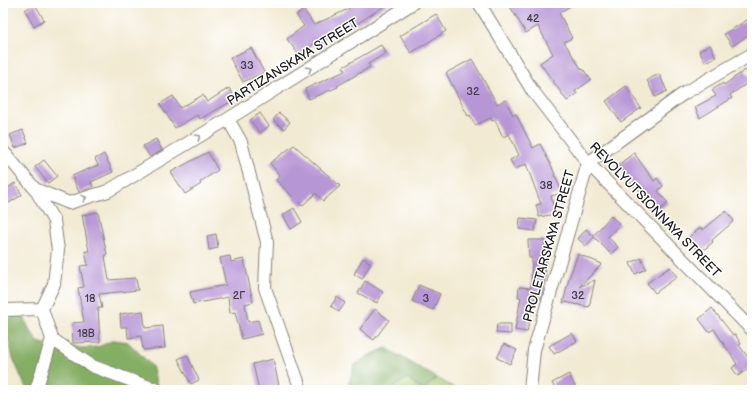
<svg xmlns="http://www.w3.org/2000/svg" width="755" height="393" font-family="'Balsamiq Sans',sans-serif">
	<style>
		.green { fill: #a7ca73; stroke: #627348 }
		.forest { fill: #85ae65; stroke: #506540 }
		.building { fill: #b796d6 }
		.lines { fill: none; stroke-linecap: round; stroke-linejoin: round }
		.minor-casing { stroke: #878378; stroke-width: 14 }
		.minor { stroke: #fff; stroke-width: 12 }
		.oneway { stroke: #999 }
		.labels { text-anchor: middle; dominant-baseline: central; stroke-width: 3; stroke-linejoin: round; paint-order: stroke }
		.number-label { font-size: 11px; fill: #433a4a }
		.street-label { font-size: 13px; fill: #1c1c1c; stroke: #fff }
	</style>
	<rect width="100%" height="100%" fill="#fff"/>
	<filter id="ink" filterUnits="userSpaceOnUse"><feTurbulence type="fractalNoise" baseFrequency=".025" numOctaves="2"/><feDisplacementMap in="SourceGraphic" scale="8" xChannelSelector="R" yChannelSelector="G"/><feConvolveMatrix kernelMatrix="1 2 1 2 8 2 1 2 1" color-interpolation-filters="sRGB"/></filter>
	<filter id="wash" filterUnits="userSpaceOnUse"><feTurbulence type="fractalNoise" baseFrequency=".012" numOctaves="4" result="noise"/><feDisplacementMap in="SourceGraphic" scale="16" xChannelSelector="R" yChannelSelector="G"/><feGaussianBlur stdDeviation="0.9" result="paint"/><feColorMatrix in="noise" values="0 0 0 0 0 0 0 0 0 0 0 0 0 0 0 0 0 1.4 0 .05"/><feComposite in="paint" operator="in"/></filter>
	<g filter="url(#wash)">
		<rect width="100%" height="100%" fill="#f2ead3"/>
		<path class="green" d="M407 378 422 390H390Z
			M437 378 458 390H423Z"/>
		<path class="forest" d="M14 315 24 316 28 327 38 342 54 347 68 345 81 348 98 347 114 340 128 342 152 366 158 390H27L13 358 4 323Z
			M386 348 437 378 423 390 407 378 390 390H347L354 366 368 356Z"/>
		<g id="blocks">
			<path class="building" d="M357 3H389L355 25 354 24 324 38 325 40 318 46 315 43 299 55 287 39 304 26 296 15 304 10 314 25 346 10Z
				M508 3H575L559 13 572 38 564 42 582 70 583 69 591 80 575 91 577 94 567 101 540 63 553 54 538 26 526 33Z
				M35 4 44 20 34 26 25 10Z
				M436 14 446 31 411 53 400 36Z
				M752 17V33L732 46 724 34Z
				M381 45 386 53 368 64 370 67 337 86 338 87 309 99 305 89 345 71 343 67Z
				M710 45 716 57 705 62 699 51Z
				M251 48 264 72 243 82 230 58Z
				M472 59 497 104 505 100 513 115 516 114 533 148 540 144 552 167 562 193 551 196 555 214 539 217 536 205 541 204 526 164 515 169 510 160 519 155 509 134 503 137 495 120 492 121 491 118 475 125 470 115 468 116 446 73Z
				M745 70 752 80 730 95 732 98 700 118 695 107 716 96 712 90 723 83 724 85Z
				M659 74 667 91 655 97 647 80Z
				M626 86 641 108 621 122 606 101Z
				M229 88 236 99 200 119 197 115 175 128 160 104 173 96 180 108 203 95 207 102Z
				M260 113 269 126 260 133 250 120Z
				M279 113 290 122 284 129 273 120Z
				M23 130 28 143 15 148 10 135Z
				M156 139 162 150 150 157 143 146Z
				M294 145 340 186 323 201 316 193 302 206 276 180 280 176 270 163Z
				M208 152 218 170 200 182 201 184 185 194 171 172Z
				M634 153 654 181 657 178 663 186 658 191 668 203 660 210 649 198 647 200 636 186 635 188 618 165Z
				M104 154 113 172 91 182 93 187 79 192 72 176 98 165 95 159Z
				M44 160 57 176 48 183 35 167Z
				M15 183 22 195 9 203 3 194V191Z
				M294 208 302 222 291 229 283 215Z
				M726 211 734 221 712 240 713 242 700 253 688 238 701 227 703 230Z
				M98 212 107 255 105 256 109 280 136 278 138 290 99 294 102 308H98L100 342 73 343 72 323 84 322 78 288 84 287 80 266 88 265 85 251H89L82 215Z
				M611 216 620 224 608 237 618 247 611 254 594 237 586 246 578 239 586 229 593 236Z
				M520 218 537 220 535 231 519 229Z
				M216 234 218 248 209 250 207 236Z
				M528 240H545L546 258 545 279 543 290 541 299 534 298 527 332 515 330 521 297H518L519 287 531 288 532 258H529Z
				M578 254 602 264 579 287 595 280 589 307 565 302 563 303 569 278Z
				M230 256 231 262 244 259 253 302 245 304 248 322 258 320 262 334 242 339 235 312 230 313 228 297 193 304 190 292 226 285 220 258Z
				M363 258 371 263 362 279 354 274Z
				M641 258 646 269 635 274 630 263Z
				M670 267 677 277 655 293 647 283Z
				M365 281 383 292 377 303 358 293Z
				M419 285 440 294 433 310 412 301Z
				M337 297 345 303 339 312 331 306Z
				M712 308 733 335 735 334 741 344 739 345 752 363V365L738 376 732 368 737 364 714 329 709 332 699 319Z
				M375 309 389 320 374 340 360 329Z
				M143 311 145 328 163 326 165 348 143 350 141 336 128 338 127 327H121L120 314Z
				M497 324H511V334L496 333Z
				M572 333 577 341 554 354 549 346Z
				M504 344 517 350 510 364 497 358Z
				M187 355 199 380 191 384 178 359Z
				M273 359 280 390H259L253 364Z
				M569 374 575 386 568 390H556L552 383Z"/>
		</g>
	</g>
	<g filter="url(#ink)">
		<use href="#blocks" fill-opacity="0" stroke="#878378" stroke-width="1"/>
		<g class="lines">
			<g class="minor-casing">
				<path id="minor" d="M479 3 532 90 588 163 752 330
					M228 119 241 142 267 242 265 288 301 390
					M3 151 35 189 54 221 58 250 54 284 42 309 52 339
					M35 189 69 203 108 191 228 119 413 3
					M3 310 42 309
					M52 339 92 366 157 390
					M36 390 52 339
					M530 390 534 350 588 163 683 94 752 54"/>
			</g>
			<use href="#minor" class="minor"/>
		</g>
		<defs><path id="oneway-chevron" d="M-2-3.5L2.5 0L-2 3.5" fill="none" stroke-width="1.6" stroke-linecap="round" stroke-linejoin="round"/></defs>
		<g class="oneway">
			<use href="#oneway-chevron" transform="translate(309 69) rotate(-32)"/>
			<use href="#oneway-chevron" transform="translate(198 137) rotate(-31)"/>
			<use href="#oneway-chevron" transform="translate(84 198) rotate(-18)"/>
		</g>
	</g>
	<g class="labels">
		<g class="number-label">
			<text x="533" y="18">42</text>
			<text x="247" y="65">33</text>
			<text x="473" y="91">32</text>
			<text x="546" y="185">38</text>
			<text x="239" y="295">2Г</text>
			<text x="578" y="295">32</text>
			<text x="90" y="298">18</text>
			<text x="426" y="298">3</text>
			<text x="86" y="333">18В</text>
		</g>
		<g class="street-label">
			<text transform="translate(293 62) rotate(-32)">PARTIZANSKAYA STREET</text>
			<text transform="translate(655 210) rotate(46)">REVOLYUTSIONNAYA STREET</text>
			<text transform="translate(549 246) rotate(-74)">PROLETARSKAYA STREET</text>
		</g>
	</g>
	<rect width="755" height="393" fill="none" stroke="#fff" stroke-width="16"/>
</svg>
